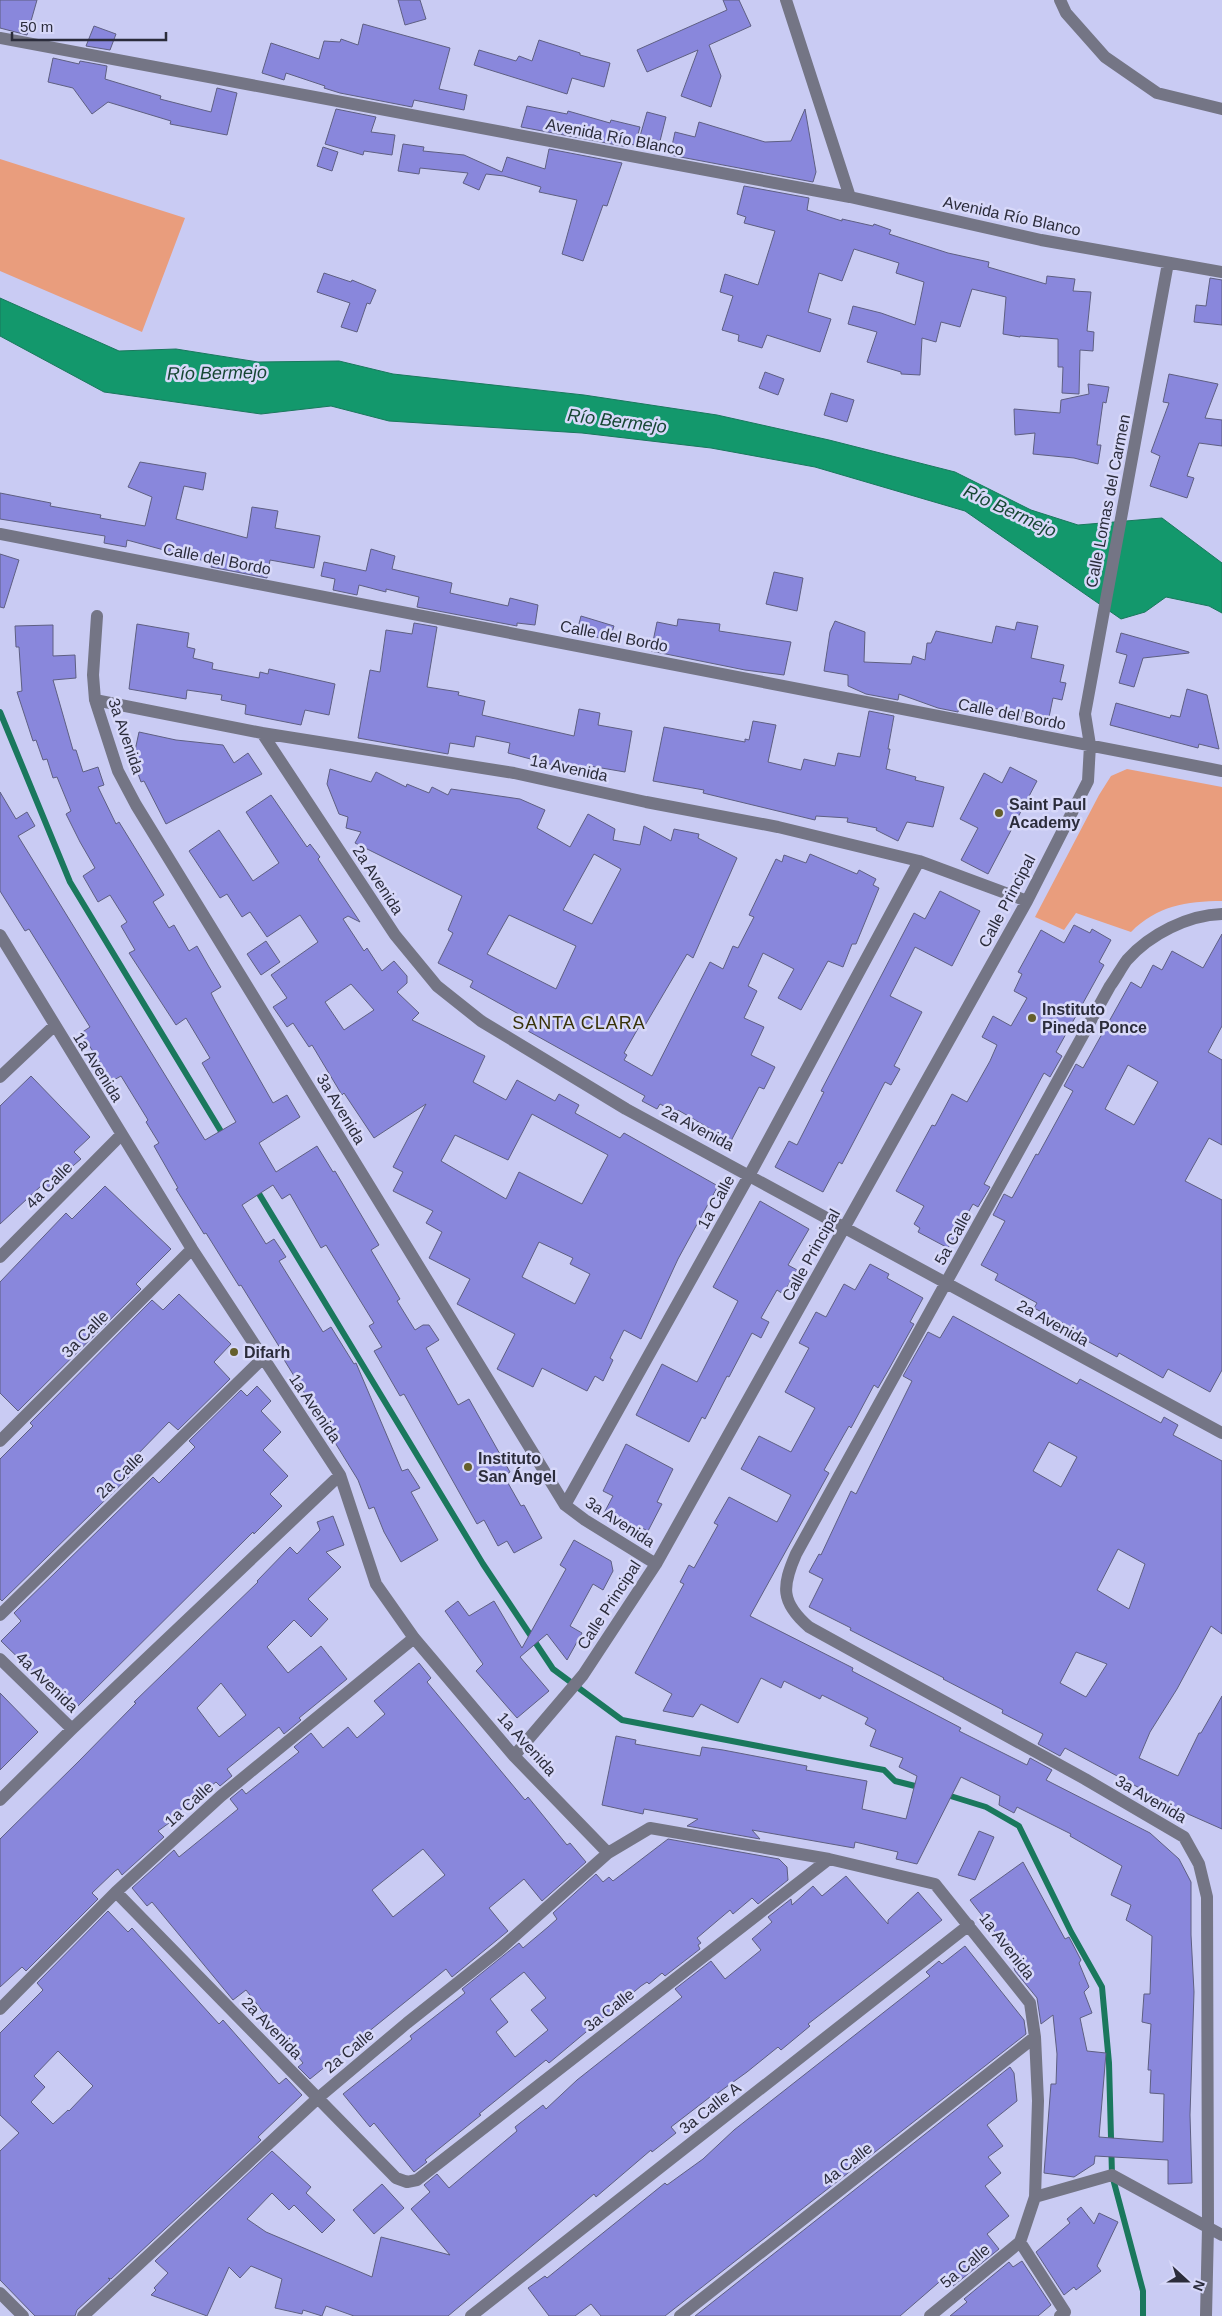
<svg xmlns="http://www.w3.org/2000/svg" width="1222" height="2316" font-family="Helvetica,sans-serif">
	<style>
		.green { fill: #e99d7d }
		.water { fill: #13986c; stroke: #1a785d }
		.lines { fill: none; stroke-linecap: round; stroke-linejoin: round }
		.stream { stroke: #1a785d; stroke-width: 6 }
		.building { fill: #8987dc; stroke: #5e5f82; fill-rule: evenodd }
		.minor { stroke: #747585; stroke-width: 12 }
		.poi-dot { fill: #655f2c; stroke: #d7d8f9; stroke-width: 2 }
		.labels { text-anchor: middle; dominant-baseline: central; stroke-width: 5; stroke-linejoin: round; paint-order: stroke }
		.street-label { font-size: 16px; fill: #2b2c3b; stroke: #d7d8f9 }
		.poi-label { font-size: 16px; font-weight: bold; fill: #2b2c3b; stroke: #d7d8f9; text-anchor: start }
		.water-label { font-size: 18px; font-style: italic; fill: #174734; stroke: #d7d8f9 }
		.neighbourhood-label { font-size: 18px; letter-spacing: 1px; fill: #373207; stroke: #d7d8f9 }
	</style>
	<rect width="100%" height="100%" fill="#c9cbf3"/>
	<path class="green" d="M0 159 185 218 142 332 0 271Z
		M1127 769 1222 787V901C1186 901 1157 906 1131 932L1076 913 1064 930 1035 917 1099 795 1111 776Z"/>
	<path class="water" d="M0 298 119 351 176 349 258 362 339 361 393 374 584 395 717 415 829 440 955 472 1031 510 1078 525 1162 518 1222 563V613L1209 606 1166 597 1145 612 1121 619 965 511 815 467 711 448 582 433 389 421 331 406 261 414 104 392 0 336Z"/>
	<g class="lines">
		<path class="stream" d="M0 712 70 882 225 1138
			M255 1187 483 1564 553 1669 622 1720 884 1770 895 1781 923 1788
			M944 1794 986 1807 1019 1826 1071 1932 1102 1987 1109 2063 1112 2175 1143 2291V2316"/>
	</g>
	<path class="building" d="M0 0H37L27 35 0 28Z
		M398 0H420L426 19 405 25Z
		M723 0H739L751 26 709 45 721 76 711 107 681 96 698 50 647 72 637 50 727 10Z
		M363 24 450 48 439 89 467 95 464 110 414 100 412 107 340 93 324 88 325 86 286 73 284 80 262 73 271 43 319 59 324 41 340 42 341 39 358 45Z
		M94 26 116 34 110 50 86 46Z
		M539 40 580 53V55L610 63 604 87 572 78 567 94 474 65 479 50 516 61 519 56 532 61Z
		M53 58 79 64 80 61 107 66 105 79 161 96 160 99 211 112 217 88 237 93 227 135 170 124 171 121 108 102 92 114 73 88 48 82Z
		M527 106 567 114 568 111 610 123 611 120 640 127 635 145 629 144 628 147 521 127Z
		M336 109 376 117 371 132 395 135 392 155 364 151 363 155 325 144Z
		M805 109 816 172 813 182 670 155 675 132 695 137 699 122 765 142 791 141Z
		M647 112 666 117 660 141 640 136Z
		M403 144 424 147 423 151 464 155 502 172 507 157 545 169 549 149 622 163 607 206 603 205 583 261 562 254 577 200 539 192 541 187 504 176 486 174 479 190 463 183 468 173 420 168 419 174 398 171Z
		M323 147 338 152 332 171 317 166Z
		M744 186 809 198 807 210 842 221V219L873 226 874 224 891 230 889 234 948 253 989 262 988 267 1046 284 1047 276 1075 279 1073 291 1091 292 1087 331 1094 332 1093 351 1080 350 1079 394 1062 393 1063 367H1058V339L1020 336V337L1003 334 1006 297 972 289 960 327 941 322 936 342 922 338 920 375 901 374V372L867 362 877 332 848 324 853 306 881 313 915 325 924 282 896 273 899 263 854 249 842 281 819 273 808 312 831 319 820 352 767 335 762 348 738 341 739 335 722 330 733 296 720 292 725 274 758 285 775 231 744 223 746 217 737 214Z
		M324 273 351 282 352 280 376 290 370 304 367 303 357 332 341 327 350 303 317 292Z
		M1210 278 1222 280V325L1194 322 1196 305 1206 306Z
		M765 372 784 379 778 395 759 388Z
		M1169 374 1218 384 1205 418 1222 420V446L1199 443 1187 476 1194 478 1187 498 1150 486 1160 456 1151 452 1169 403 1163 402Z
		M1088 384 1109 387 1106 403 1103 402 1097 445H1101L1098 464 1074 458 1033 454 1035 433 1015 435 1014 409 1060 413 1061 400 1089 394Z
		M831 393 854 400 847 422 824 415Z
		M140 462 206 473 203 490 184 486 176 519 247 538 252 507 278 511 275 528 320 536 314 568 270 560 267 578 211 567 212 563 127 540 126 547 104 543 105 536 0 519V493L51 503 50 506 101 515 100 518 145 526 152 497 128 487Z
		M371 549 395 556 392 569 452 583 450 593 508 606 510 598 538 605 535 625 517 623V626L417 607 419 597 386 589V592L359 585 357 595 333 590 335 579 321 576 324 562 366 571Z
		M0 554 19 560 4 608 0 607Z
		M774 572 803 578 797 611 766 604Z
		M581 616 614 626 609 641 577 631Z
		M678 619 720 624 719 631 791 642 784 675 745 670 651 651 657 622 677 626Z
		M835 621 865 632 864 662 911 664 913 656 925 660 927 643H931L936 631 992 643 996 626 1015 630 1017 622 1038 626 1031 658 1064 665 1060 682 1066 683 1062 700 1053 698 1049 717 1022 711 1020 719 1001 714 1002 710 961 701 958 712 938 708 899 694 898 700 866 694 848 686V675L824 671 830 632Z
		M414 623 437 627 427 687 459 692 458 695 485 701 482 715 574 736 579 709 600 713 598 725 632 731 625 772 590 766 588 776 567 772 568 769 508 753 510 743 476 736 474 747 450 743 448 754 358 738 370 670 380 672 386 630 412 634Z
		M137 624 189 633 187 647 195 649 193 658 213 663 212 669 259 678 260 672 268 674 269 669 335 684 329 715 305 710 301 725 245 714 246 705 221 700 222 695 187 690 186 699 129 689Z
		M53 625V656L75 655 76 678 53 680 73 750H76L83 772 98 767 104 785 98 787 116 824 119 822 164 895 153 902 169 928 174 925 189 951 197 946 209 967 221 987 211 993 215 1001 273 1103 287 1095 300 1117 259 1143 276 1172 317 1146 333 1172 335 1171 379 1245 371 1250 400 1299 397 1301 415 1330 423 1325H429L439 1340 426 1348 458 1405 469 1399 510 1472 504 1476 521 1506 524 1505 542 1538 514 1553 507 1541 498 1546 484 1520 477 1524 404 1394 400 1396 374 1351 382 1347 369 1326 374 1323 326 1245 321 1248 290 1194 282 1199 273 1185 242 1205 266 1244 274 1239 286 1257 279 1261 323 1332 331 1327 354 1364 356 1363 402 1471 408 1469 420 1488 411 1492 438 1540 401 1562 384 1532 374 1507 369 1509 358 1480 283 1358 285 1356 241 1285 239 1286 206 1233 204 1234 176 1189 178 1188 154 1146 159 1143 146 1122 148 1120 121 1076 112 1081 94 1053 81 1033 90 1027 29 929 25 931 0 891V792L16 819 27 812 35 826 18 836 205 1140 236 1122 202 1063 210 1058 186 1018 176 1025 129 953 135 950 121 926 127 922 110 895 98 902 83 876 95 868 80 842 66 814 71 811 57 777 53 778 47 759 43 760 36 740 33 741 17 692 22 691 19 647H16L15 626Z
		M1121 633 1189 652V653L1143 658 1134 687 1119 683 1127 655 1116 652Z
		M1187 689 1207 695 1219 749 1199 744 1198 748 1110 725 1116 703 1170 718 1171 715 1180 717Z
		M869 711 894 716 888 749H890L886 769 916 777 915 780 944 787 933 827 907 822 898 841 876 830 877 828 847 822 848 818 816 816 815 820 703 793 704 790 653 781 664 727 745 742V739L749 740 753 721 776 725 768 762 801 770 804 759 835 766 838 753 860 757Z
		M139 732 176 740 223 745 234 763 248 753 262 774 166 824 144 781 141 782 133 760Z
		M1010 767 1037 781 988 874 961 860 978 828 960 819 984 773 1002 783Z
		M330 769 371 782 376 772 406 787 407 784 429 793 432 787 448 795 451 789 520 799 545 810 537 828 570 847 588 814 615 829 613 840 640 845 644 826 671 841 674 829 699 834 698 838 737 858 693 958 687 954 644 1027 640 1025 624 1053 627 1055 624 1060 652 1076 710 962 723 969 733 946 738 948 754 917 749 915 776 859 782 862 784 855 806 863 810 854 857 874 859 870 876 879 873 885 879 888 856 944H852L843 967 828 961 801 1010 778 998 794 969 763 953 748 986 757 991 744 1018 764 1027 751 1055 775 1067 764 1089 759 1087 731 1141 678 1110 677 1113 660 1104 657 1109 642 1101 645 1096 528 1031 533 1022 470 987 473 981 438 963 453 933 448 930 462 896 355 843 361 832 346 828 348 817 339 814 327 784ZM594 854 621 869 592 924 563 910ZM509 915 576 946 556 989 487 954Z
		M271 795 307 847 310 844 320 857 318 859 360 922 348 916 343 919 364 951 367 948 382 971 394 961 407 976V983L397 992 419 1013 412 1020 485 1056 473 1082 506 1100 517 1080 555 1101 559 1094 579 1105 575 1113 620 1138 624 1133 718 1186 678 1259 641 1339 624 1330 610 1358 613 1360 603 1381 595 1376 587 1391 542 1368 533 1387 497 1369 515 1334 457 1304 470 1279 429 1258 442 1232 426 1223 433 1211 393 1191 403 1172 393 1167 426 1104 374 1138 344 1093 342 1095 312 1045 309 1047 293 1023 287 1027 273 1007 287 998 271 975 318 942 300 915 267 937 250 912 242 917 227 894 220 898 189 851 219 830 253 881 279 863 246 812ZM351 984 374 1010 344 1030 325 1002ZM532 1114 608 1155 582 1204 519 1172 506 1199 441 1161 455 1135 508 1160ZM539 1242 573 1258 570 1264 590 1274 575 1304 522 1277Z
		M940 891 980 911 952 966 915 947 890 996 922 1012 894 1066 900 1069 891 1085 885 1082 842 1164 839 1162 823 1192 775 1167 789 1141 797 1145 824 1092 821 1091 914 913 925 919Z
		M1074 925 1090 933 1092 929 1111 940 1099 962 1104 965 1056 1052 1062 1056 1050 1077 1044 1073 984 1184 990 1187 978 1207 973 1204 948 1248 918 1232 920 1228 914 1224 924 1206 896 1191 932 1125 935 1126 952 1094 967 1102 990 1061 997 1045 982 1037 993 1016 1011 1026 1027 998 1014 991 1022 974 1018 972 1041 930 1064 943Z
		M1222 934V1026L1208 1052 1222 1060V1145L1209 1138 1185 1181 1222 1200V1370L1210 1392 1168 1369 1163 1378 1119 1353 1117 1357 1074 1334 1076 1330 1034 1308 1037 1303 995 1280 998 1274 981 1265 1005 1221 993 1215 1004 1194 1012 1198 1036 1154 1038 1155 1073 1091 1064 1086 1076 1064 1083 1068 1131 982 1141 988 1153 965 1162 970 1172 951 1203 968ZM1128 1065 1158 1082 1134 1125 1105 1109Z
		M266 941 280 962 261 975 247 954Z
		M31 1076 90 1137 74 1152 81 1159 45 1190 41 1186 0 1224V1106Z
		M105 1186 171 1249 136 1284 141 1289 18 1411 0 1393V1282L66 1213 72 1219Z
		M760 1201 809 1229 788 1265 797 1270 783 1294 777 1290 761 1318 769 1322 761 1338 752 1333 729 1377 727 1376 705 1419 702 1417 689 1442 636 1415 662 1364 697 1382 738 1301 713 1287Z
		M870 1264 889 1274 887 1278 923 1298 910 1322 914 1324 889 1369 878 1388 874 1385 851 1428 849 1426 824 1470 829 1473 750 1616 853 1668 852 1671 961 1728 959 1731 1027 1765 1030 1758 1052 1770 1046 1780 1150 1833 1179 1859 1191 1882V1935L1194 1992 1190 2115 1192 2183 1168 2184V2160L1095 2156 1094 2164 1074 2177 1044 2173 1051 2084H1056L1057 2054 1053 2015 1041 2024 1037 1998 1015 1971 1008 1949 970 1900 1023 1862 1065 1939 1069 1937 1081 1960 1079 1963 1089 1987 1084 1992 1092 2013 1080 2018 1087 2051 1106 2053 1099 2137 1163 2142 1164 2094 1150 2093 1151 2070H1148L1151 2024 1142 2022 1144 1994H1150L1152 1936 1126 1920 1131 1905 1111 1895 1122 1866 1070 1836 1071 1834 1017 1807 1014 1813 999 1805 1000 1796 961 1777 917 1864 896 1859 898 1852 855 1842 854 1848 752 1830 760 1839 687 1826 698 1819 644 1809 643 1814 602 1805 616 1736 636 1740 635 1744 700 1756 702 1747 723 1750 807 1766 806 1770 867 1781 862 1809 906 1819 917 1776 899 1767 903 1758 870 1746 876 1730 865 1724 868 1718 822 1695 820 1699 784 1681 781 1688 761 1678 738 1723 701 1704 693 1717 663 1711 672 1694 635 1673 684 1584 680 1582 689 1565 694 1568 718 1525 714 1523 729 1497 777 1522 791 1495 741 1469 759 1436 791 1452 815 1408 785 1392 809 1348 799 1343 816 1312 826 1317 844 1284 855 1290Z
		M179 1294 231 1344 214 1362 230 1379 178 1430 169 1422 134 1458 141 1465 2 1601 0 1599V1459L33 1426 30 1423 152 1300 163 1310Z
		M953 1316 1077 1384 1080 1379 1161 1423 1164 1417 1178 1425 1173 1435 1222 1461V1634L1211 1626 1177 1689 1150 1732 1139 1758 1178 1776 1199 1733H1201L1222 1696V1829L1188 1814 1065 1748 1060 1756 1038 1744 1043 1734 1002 1713 1003 1710 943 1679 944 1678 850 1630 851 1628 809 1607 823 1579 809 1572 819 1554 821 1555 851 1491 856 1494 912 1381 903 1376 928 1332 940 1338ZM1049 1442 1077 1457 1061 1487 1033 1471ZM1118 1549 1145 1564 1129 1609 1097 1590ZM1076 1652 1107 1664 1086 1697 1060 1683Z
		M257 1386 271 1401 261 1411 281 1432 263 1450 288 1476 270 1494 282 1506 254 1534 253 1532 73 1711 1 1641 21 1621 14 1613 153 1477 159 1483 195 1447 189 1441 241 1390 247 1396Z
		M626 1444 673 1469 657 1502 662 1504 648 1531 642 1528 640 1531 604 1513 613 1496 603 1491Z
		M333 1516 344 1545 326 1552 341 1567 308 1599 328 1619 311 1637 294 1620 267 1647 288 1673 321 1646 347 1679 299 1718 301 1720 284 1734 279 1727 227 1769 232 1776 220 1786 216 1782 178 1812 180 1815 158 1831 164 1837 122 1875 118 1869 115 1871 92 1893 98 1899 26 1971 22 1967 0 1987V1839L79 1761 136 1703 134 1702 258 1582 257 1581 290 1547 297 1554 320 1530 317 1522ZM221 1683 246 1715 219 1737 197 1708Z
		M574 1540 611 1561 613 1571 603 1590 593 1584 570 1626 582 1633 567 1660 547 1634 520 1657 549 1691 517 1718 476 1671 483 1664 445 1611 458 1601 469 1616 494 1601 522 1648 566 1569 560 1565Z
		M419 1663 431 1678 427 1682 525 1800 528 1797 567 1845 570 1843 586 1862 542 1901 524 1879 489 1908 508 1931 452 1977 446 1969 310 2079 298 2067 303 2063 246 1990 233 2000 152 1902 147 1906 132 1888 174 1850 179 1857 238 1809 230 1799 242 1789 246 1794 299 1752 294 1747 311 1733 323 1748 348 1727 357 1738 385 1714 374 1701ZM423 1849 445 1875 393 1917 372 1890Z
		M0 1693 38 1732 0 1770Z
		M979 1831 994 1837 975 1880 958 1875Z
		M668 1839 779 1859 787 1867 788 1880 758 1904 752 1898 733 1914 730 1910 697 1938 701 1943 698 1945 700 1949 665 1976 662 1973 649 1984 647 1982 641 1986 549 2063 546 2060 479 2114 481 2115 425 2160 427 2162 414 2172 374 2123 370 2127 343 2094 412 2039 410 2036 465 1993 462 1989 519 1943 523 1948 548 1927 557 1919 553 1913 596 1874 603 1882 609 1877 613 1881ZM524 1972 546 1998 531 2010 548 2030 515 2057 496 2032 508 2022 490 1999Z
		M846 1876 888 1924V1920L918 1892 942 1920 808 2024 810 2026 781 2050 778 2047 747 2072 711 2098 710 2097 671 2127 676 2133 652 2152 651 2150 596 2197 594 2194 448 2316H354L326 2306 322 2316 303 2310 302 2314 275 2308 282 2279 251 2266 240 2278 229 2267 207 2316 151 2295 156 2290 154 2288 168 2273 155 2261 272 2151 311 2187 306 2193 335 2220 322 2233 294 2205 289 2210 272 2193 247 2219 266 2232 372 2277 381 2237 450 2255 411 2209 430 2192 424 2185 437 2174 449 2188 517 2131 515 2127 543 2105 546 2109 577 2080 682 1997 675 1989 711 1961 725 1979 761 1950 752 1939 772 1922 768 1917 791 1899 792 1905 813 1886 822 1896Z
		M108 1911 128 1932 132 1928 219 2024 223 2020 279 2084 286 2078 302 2095 258 2137 261 2140 111 2279 108 2278 110 2280 77 2310 75 2316H35L0 2280V2151L19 2133 0 2115V2033L43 1990 37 1983ZM58 2051 93 2086 69 2111 68 2110 53 2124 31 2102 45 2087 34 2076Z
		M965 1946 1024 2020 1026 2034 665 2316H601L591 2304 575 2316H549L528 2288 545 2276 547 2278 665 2183 667 2185 703 2159 734 2130 930 1976 926 1972 939 1961 942 1964Z
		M1010 2067 1014 2073 1017 2101 987 2125 1003 2146 988 2157 1001 2173 985 2186 1009 2216 987 2234 999 2249 953 2286 945 2277 900 2316H695Z
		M382 2184 404 2208 374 2234 353 2210Z
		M1081 2207 1094 2224 1099 2213 1118 2222 1097 2266 1101 2271 1076 2290 1074 2287 1064 2295 1036 2252 1070 2223 1067 2219Z
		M1022 2261 1051 2305 1038 2316H950L967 2302 964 2299 1009 2262 1013 2267Z"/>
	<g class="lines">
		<path class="minor" d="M786 0 850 197
			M1060 0 1066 13 1105 57 1157 93 1222 109
			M0 38 850 197 1041 240 1222 272
			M0 534 1222 771
			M97 616 93 675 95 700 118 771 136 805 565 1505 585 1520 656 1564
			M95 700 262 733 514 773 646 802 778 827 919 861 1027 901
			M262 733 395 935 437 986 481 1021 626 1109 1222 1433
			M0 935 192 1249 340 1475 376 1584 414 1638 514 1756 608 1853
			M0 1077 54 1026
			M0 1257 121 1135
			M0 1441 192 1249
			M565 1505 750 1174 919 861
			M0 1615 262 1359
			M0 1659 72 1729
			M514 1756 583 1675 656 1564 1027 901 1088 781 1090 745 1085 714 1168 263
			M0 1800 72 1729 340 1475
			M116 1892 396 2178 407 2182 417 2180 829 1859
			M0 2009 116 1892 221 1796 414 1638
			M1035 2197 1112 2175 1222 2235
			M1020 2242 1065 2312 1060 2316
			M0 2293 23 2316
			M83 2316 318 2098 407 2023 499 1950 608 1853 650 1828 829 1859 935 1884 1030 2003 1035 2037 1038 2101 1035 2197 1020 2242
			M471 2316 969 1925
			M680 2316 1035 2037
			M930 2316 1020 2242
			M1206 2316 1208 2228 1207 1897 1199 1864 1184 1837 1085 1779 809 1627C780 1602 782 1586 796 1554L1110 986C1116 978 1121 968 1127 960 1150 934 1188 915 1222 914"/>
	</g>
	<g class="poi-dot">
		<circle cx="999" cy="813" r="5"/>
		<circle cx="1032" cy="1018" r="5"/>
		<circle cx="234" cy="1352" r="5"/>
		<circle cx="468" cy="1467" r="5"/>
	</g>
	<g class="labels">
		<g class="street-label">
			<text transform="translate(615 137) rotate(11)">Avenida Río Blanco</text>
			<text transform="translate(1012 216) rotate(12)">Avenida Río Blanco</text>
			<text transform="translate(1108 501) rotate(-79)">Calle Lomas del Carmen</text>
			<text transform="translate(217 559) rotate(11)">Calle del Bordo</text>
			<text transform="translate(614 636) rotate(11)">Calle del Bordo</text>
			<text transform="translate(1012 714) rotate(11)">Calle del Bordo</text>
			<text transform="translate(126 736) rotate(71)">3a Avenida</text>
			<text transform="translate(569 768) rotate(12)">1a Avenida</text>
			<text transform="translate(378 880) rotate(57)">2a Avenida</text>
			<text transform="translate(1007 901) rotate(-62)">Calle Principal</text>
			<text transform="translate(98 1067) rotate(58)">1a Avenida</text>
			<text transform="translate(341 1109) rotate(59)">3a Avenida</text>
			<text transform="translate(698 1128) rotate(28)">2a Avenida</text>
			<text transform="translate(49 1185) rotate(-45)">4a Calle</text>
			<text transform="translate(716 1202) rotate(-61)">1a Calle</text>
			<text transform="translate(953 1238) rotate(-61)">5a Calle</text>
			<text transform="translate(811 1255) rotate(-61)">Calle Principal</text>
			<text transform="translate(1053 1323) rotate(29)">2a Avenida</text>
			<text transform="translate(85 1334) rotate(-45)">3a Calle</text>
			<text transform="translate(315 1408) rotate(56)">1a Avenida</text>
			<text transform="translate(120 1475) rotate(-44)">2a Calle</text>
			<text transform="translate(620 1522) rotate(33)">3a Avenida</text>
			<text transform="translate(609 1605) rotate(-57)">Calle Principal</text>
			<text transform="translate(47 1682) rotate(44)">4a Avenida</text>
			<text transform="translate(527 1744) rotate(48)">1a Avenida</text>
			<text transform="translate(1151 1799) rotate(30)">3a Avenida</text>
			<text transform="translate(189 1804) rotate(-42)">1a Calle</text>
			<text transform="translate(1007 1946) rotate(52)">1a Avenida</text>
			<text transform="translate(609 2010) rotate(-38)">3a Calle</text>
			<text transform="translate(272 2028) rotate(46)">2a Avenida</text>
			<text transform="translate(349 2051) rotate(-40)">2a Calle</text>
			<text transform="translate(710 2108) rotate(-38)">3a Calle A</text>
			<text transform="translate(847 2164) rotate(-38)">4a Calle</text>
			<text transform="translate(965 2266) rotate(-40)">5a Calle</text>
		</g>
		<g class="poi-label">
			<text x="1009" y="804">Saint Paul<tspan x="1009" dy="18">Academy</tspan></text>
			<text x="1042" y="1009">Instituto<tspan x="1042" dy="18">Pineda Ponce</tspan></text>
			<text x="244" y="1352">Difarh</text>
			<text x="478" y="1458">Instituto<tspan x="478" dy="18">San Ángel</tspan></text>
		</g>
		<g class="water-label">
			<text transform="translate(217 373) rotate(-1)">Río Bermejo</text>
			<text transform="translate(617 421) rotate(7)">Río Bermejo</text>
			<text transform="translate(1010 511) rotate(25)">Río Bermejo</text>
		</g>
		<g class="neighbourhood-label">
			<text x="579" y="1023">SANTA CLARA</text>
		</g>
	</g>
	<g transform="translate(1187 2281) rotate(111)" stroke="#d7d8f9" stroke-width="4" paint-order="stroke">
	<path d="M0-4L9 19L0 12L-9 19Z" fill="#2b2c3b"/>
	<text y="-8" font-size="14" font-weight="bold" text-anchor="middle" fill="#2b2c3b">N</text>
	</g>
	<path d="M12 32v8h154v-8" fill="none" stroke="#2b2c3b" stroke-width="2.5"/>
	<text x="20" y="32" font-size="15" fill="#2b2c3b" stroke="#d7d8f9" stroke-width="4" paint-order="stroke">50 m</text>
</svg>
